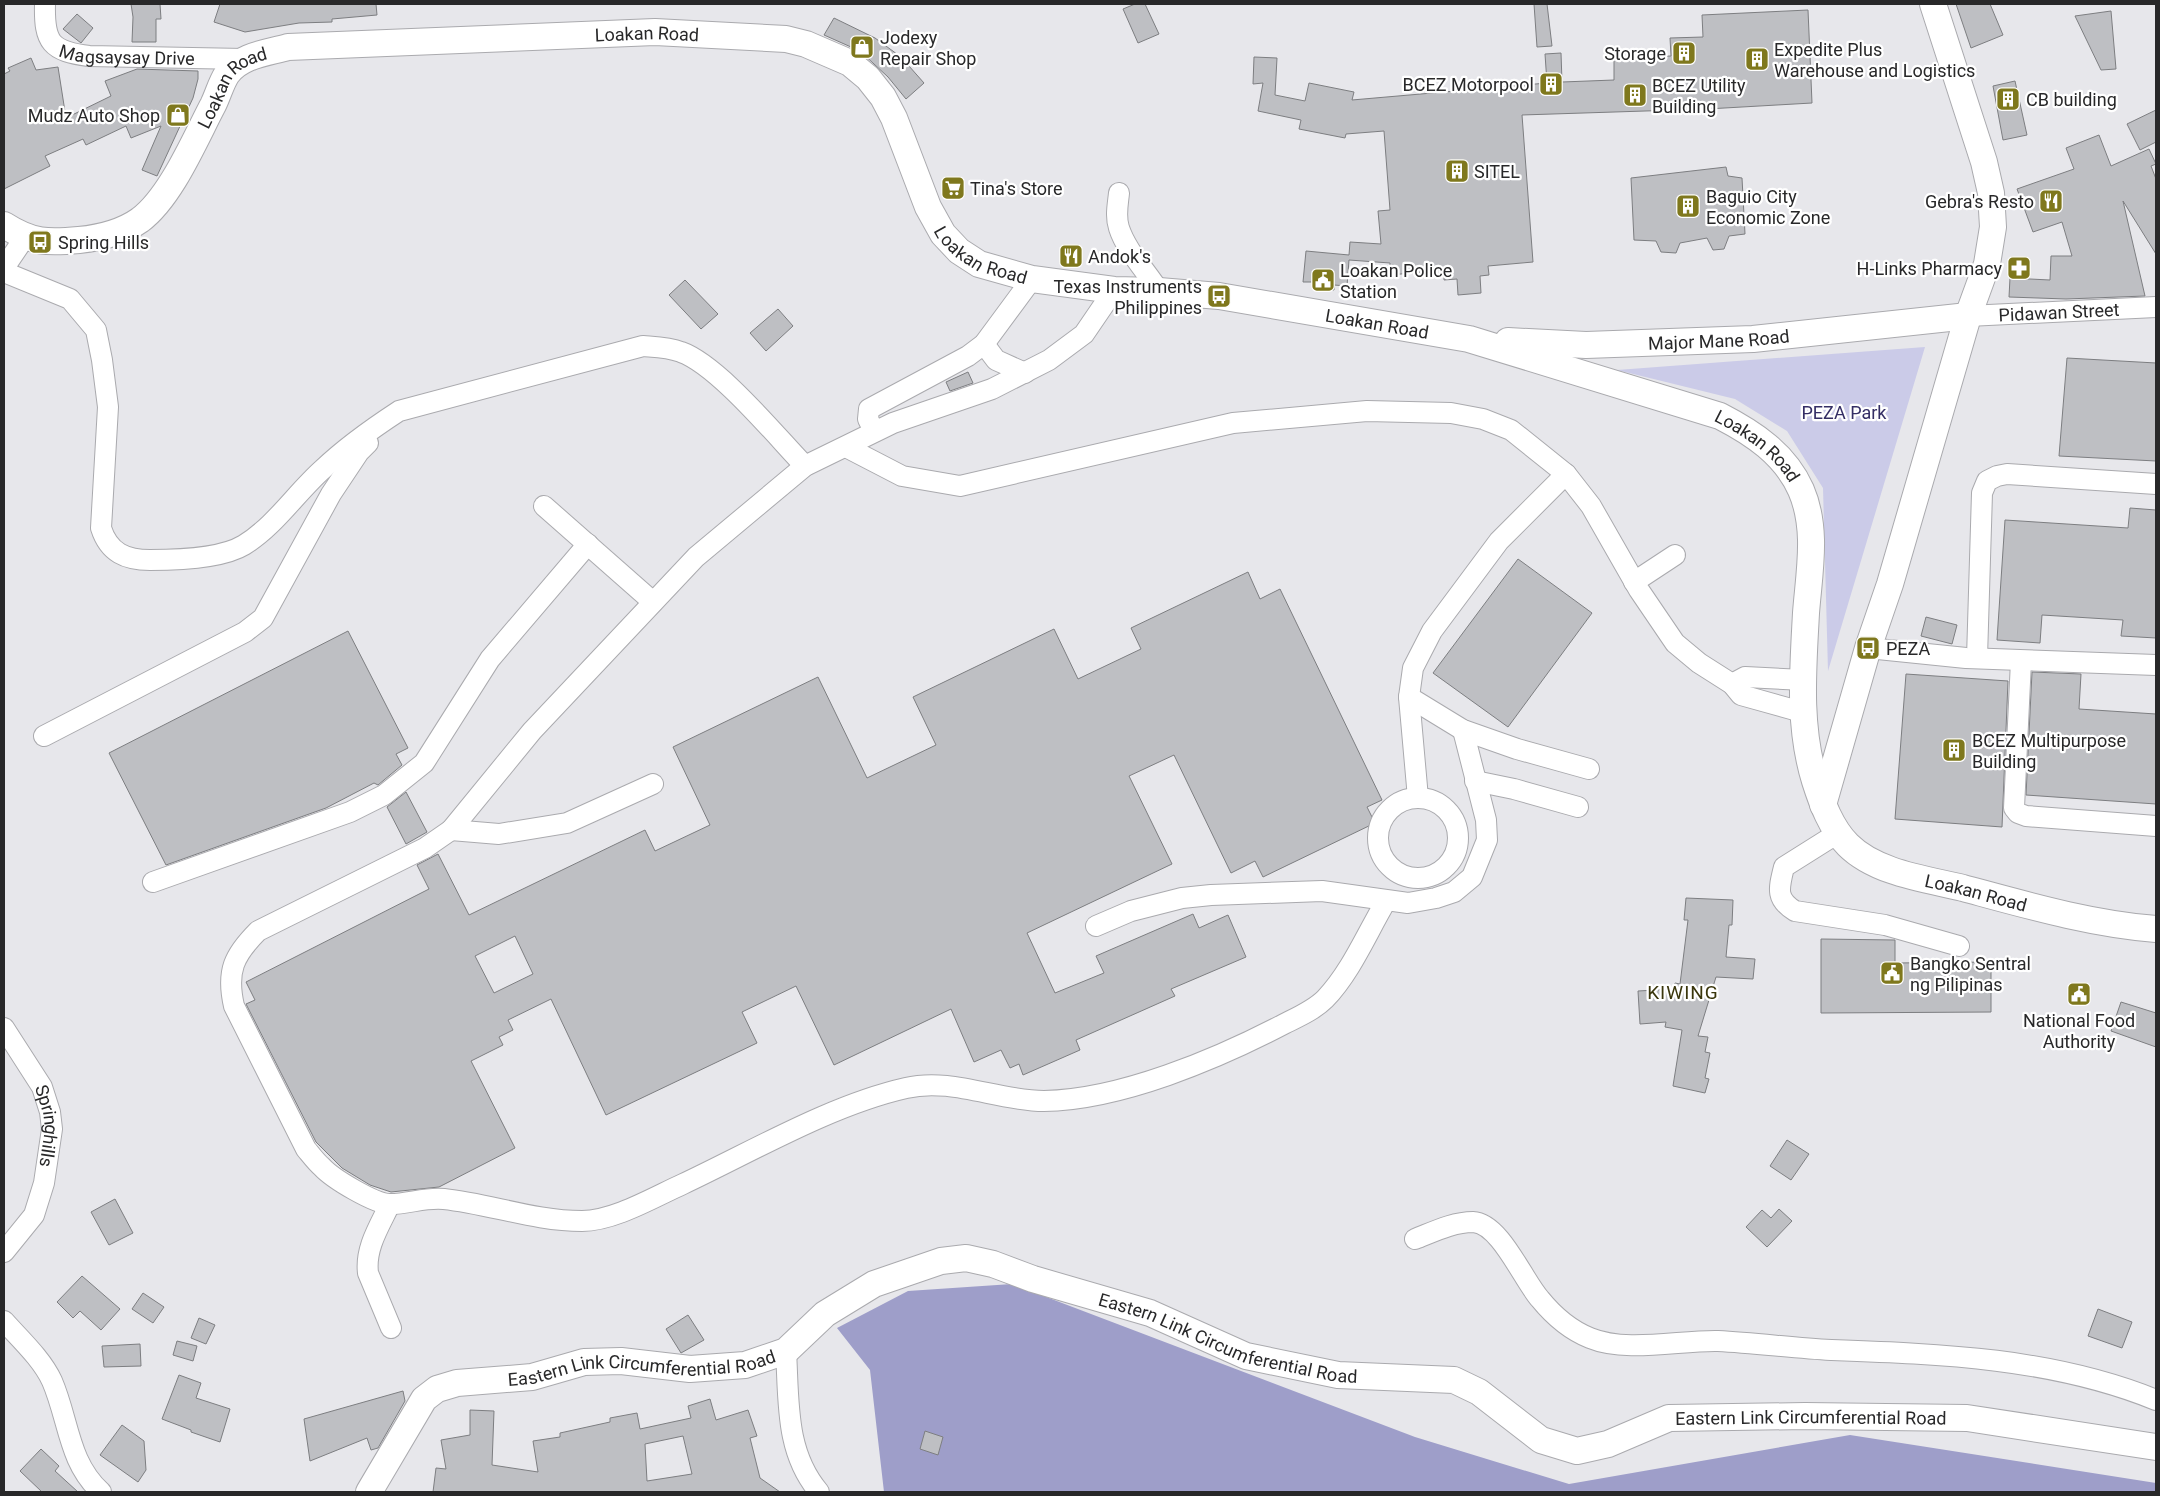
<svg xmlns="http://www.w3.org/2000/svg" width="2160" height="1496" font-family="Roboto,sans-serif">
	<style>
		.green { fill: #cbcbe8 }
		.forest { fill: #9e9ec9 }
		.building { fill: #bebfc3; stroke: #7d7e81; fill-rule: evenodd }
		.lines { fill: none; stroke-linecap: round; stroke-linejoin: round }
		.minor-casing { stroke: #aaaaae; stroke-width: 22 }
		.major-casing { stroke: #aaaaae; stroke-width: 28 }
		.minor { stroke: #fff; stroke-width: 20 }
		.major { stroke: #fff; stroke-width: 26 }
		.labels { text-anchor: middle; dominant-baseline: central; stroke-width: 4.5; stroke-linejoin: round; paint-order: stroke }
		.street-label { font-size: 18px; fill: #282829; stroke: #fff }
		.poi-label { font-size: 18px; fill: #282829; stroke: #fff; text-anchor: start }
		.park-label { font-size: 18px; fill: #342e65; stroke: #fff }
		.neighbourhood-label { font-size: 19px; letter-spacing: 1px; fill: #3a360c; stroke: #fff }
	</style>
	<rect width="100%" height="100%" fill="#e7e7eb"/>
	<path class="green" d="M1925 347 1828 671 1823 488 1787 431 1735 399 1617 370Z"/>
	<path class="forest" d="M1012 1284 1415 1437 1569 1484 1850 1435 2156 1483V1492H884L870 1370 837 1328 908 1291Z"/>
	<path class="building" d="M131 4H160L161 19H156V42H132L133 17Z
		M220 4H376L377 15 332 19V22L299 23 245 32 214 22Z
		M1135 4H1145L1159 34 1138 43 1123 9Z
		M1534 4H1547L1552 46 1537 47Z
		M1956 4H1990L2003 35 1971 48Z
		M1808 10 1812 103 1707 109 1522 115 1533 262 1488 266 1489 275 1480 276 1481 293 1458 295 1457 279 1444 280V270L1390 275V263L1349 260 1347 286 1334 285V290L1314 289 1315 282H1303L1306 251 1349 255 1350 242 1381 244 1378 211 1390 210 1384 131 1346 134 1345 138 1299 129 1301 120 1258 111 1263 83 1253 84 1254 57 1277 58 1275 95 1305 101 1309 83 1354 92 1352 100 1547 83 1545 54 1561 53 1562 82 1614 80V58L1671 56 1670 38 1703 37 1702 15Z
		M2111 11 2116 69 2101 70 2075 16Z
		M77 14 93 28 81 43 63 29Z
		M834 18 875 38 901 57 924 83 906 99 888 77 860 51 824 35Z
		M31 58 36 70 58 67 66 118 111 96 105 81 137 69 198 71V79L193 98 157 176 142 170 161 126 131 138 126 126 86 145 83 139 45 156 50 166 4 189V74L10 71 8 68Z
		M2015 81 2027 135 2003 140 1993 86Z
		M2156 110V142L2140 150 2127 124Z
		M2099 135 2111 166 2149 149 2156 164 2151 166 2156 179V254L2123 201 2145 296 2066 299 2009 297 2010 278 2050 280 2051 256H2072L2062 222 2033 232 2017 189 2074 169 2066 148Z
		M1726 167 1728 176 1742 178 1745 234 1729 236 1724 249 1713 250 1707 238 1680 243 1676 253 1661 252 1656 241 1634 240 1631 178Z
		M685 280 718 314 701 329 669 295Z
		M778 309 793 326 766 351 750 333Z
		M2067 358 2156 363V461L2059 456Z
		M968 372 973 383 950 391 946 382Z
		M2130 508 2156 510V638L2121 636 2123 620 2042 615 2040 643 1997 640 2005 520 2128 528Z
		M1518 559 1592 613 1508 727 1433 673Z
		M1248 572 1260 599 1280 589 1382 800 1367 807 1375 823 1263 877 1255 861 1231 873 1174 755 1129 776 1172 864 1027 933 1055 993 1104 973 1096 956 1193 914 1199 928 1228 915 1246 957 1171 989 1175 996 1076 1040 1080 1050 1023 1075 1019 1064 1010 1068 1001 1050 974 1062 951 1009 834 1065 796 986 742 1012 757 1043 606 1115 551 999 508 1020 513 1030 499 1037 503 1045 471 1061 515 1148 439 1187 391 1192 370 1185 342 1168 316 1142 246 1004 255 1000 246 982 429 889 417 865 438 854 469 915 645 830 655 851 710 825 673 747 818 677 867 778 936 745 913 697 1054 629 1078 679 1141 649 1131 628ZM515 936 533 974 494 993 475 956Z
		M1926 617 1957 625 1952 644 1921 636Z
		M348 631 408 748 396 754 402 765 378 785 374 783 326 808 166 865 109 753Z
		M2032 672 2081 674 2079 709 2156 714V804L2026 795Z
		M1906 674 2008 681 2002 827 1895 819Z
		M406 792 427 832 406 844 387 807Z
		M1686 898 1733 900 1732 925H1729L1726 957 1755 959 1753 979 1716 977 1698 1036 1708 1037 1705 1052 1710 1053 1705 1078 1709 1079 1705 1093 1673 1086 1682 1030 1665 1027 1666 1022 1640 1024 1638 991 1673 989 1675 983 1680 984 1688 920H1684Z
		M1821 939 1895 940V963L1991 962V1012L1821 1013Z
		M2121 1002 2156 1013V1047L2111 1031Z
		M1787 1140 1809 1154 1791 1180 1770 1166Z
		M115 1199 133 1233 109 1245 91 1212Z
		M1779 1209 1792 1221 1767 1247 1746 1227 1762 1210 1771 1218Z
		M82 1276 120 1309 101 1330 80 1311 73 1318 57 1302Z
		M143 1293 164 1307 153 1323 132 1309Z
		M2098 1309 2132 1322 2122 1348 2088 1336Z
		M688 1315 704 1340 681 1353 666 1329Z
		M199 1318 215 1325 206 1344 191 1338Z
		M177 1341 197 1346 193 1361 173 1355Z
		M140 1344 141 1366 104 1367 102 1346Z
		M179 1375 201 1383 196 1398 230 1409 220 1442 191 1432V1430L162 1419Z
		M403 1391 405 1401 378 1448 371 1450 367 1438 310 1461 304 1419Z
		M710 1399 716 1420 748 1410 757 1436 750 1438 760 1478 780 1492H433L436 1468 446 1469 441 1440 470 1435V1410L494 1411 492 1465 538 1472 533 1441 560 1437V1433L610 1422V1418L637 1413 640 1429 691 1418 688 1406ZM683 1436 692 1474 647 1481 645 1444Z
		M122 1425 144 1441 146 1470 138 1482 100 1455Z
		M925 1431 943 1437 938 1455 920 1449Z
		M41 1449 59 1466 55 1471 78 1492H42L20 1471Z"/>
	<g class="lines">
		<g class="minor-casing">
			<g id="minor">
				<path id="s1" d="M45 4C44 43 51 51 89 56L244 59"/>
				<path d="M1119 193C1118 204 1115 216 1119 228 1126 250 1146 271 1159 291"/>
				<path d="M4 268 25 237"/>
				<path d="M4 272 70 299 96 330 102 360 108 407 101 528C109 553 126 560 150 560 176 560 221 559 244 545 275 526 296 493 323 469 346 447 373 428 399 411L643 346C656 347 668 347 681 352 718 365 776 436 805 466"/>
				<path d="M1114 290 1084 334 1049 360 992 389 893 423 805 466 696 557 532 731 451 830 425 848 258 931C234 955 226 971 234 1006L306 1149C311 1155 316 1162 322 1167 333 1179 375 1204 390 1204 409 1204 425 1197 444 1199 490 1204 535 1221 582 1221 614 1221 654 1197 683 1184 753 1151 831 1105 906 1088 951 1077 998 1101 1044 1101 1120 1100 1217 1059 1284 1024 1298 1017 1314 1010 1325 999 1351 972 1367 933 1386 901"/>
				<path id="s2" d="M1968 316 2156 307"/>
				<path d="M984 344 996 360 1025 373"/>
				<path d="M874 431 868 419 869 409 968 356 984 344 1032 279"/>
				<path d="M846 447 902 476 960 486 1233 423 1367 411 1451 413 1483 419 1511 430 1566 474 1591 506 1639 590 1675 643 1699 663 1732 684 1741 695 1802 712"/>
				<path d="M544 506 653 602"/>
				<path d="M1634 582 1675 555"/>
				<path d="M1868 648 1966 658 2156 665"/>
				<path d="M1977 658 1982 493 1987 481 1997 476 2007 474 2156 484"/>
				<path d="M2021 661 2014 808 2018 813 2026 816 2156 826"/>
				<path d="M1732 684 1745 677 1804 680"/>
				<path d="M1409 697 1463 730 1517 749 1589 769"/>
				<path d="M44 736 245 632 263 618 331 494 359 452 368 443"/>
				<path d="M1475 781 1514 789 1578 807"/>
				<path d="M1418 798 1409 697 1413 668 1432 631 1499 541 1566 474"/>
				<circle cx="1418" cy="838" r="40"/>
				<path d="M451 830 499 834 567 823 653 784"/>
				<path d="M1838 833 1784 867C1779 888 1775 899 1795 911L1885 925 1959 946"/>
				<path d="M153 882 350 812 384 795 424 763 490 659 588 544"/>
				<path d="M1096 926 1131 911 1182 898 1211 895 1322 891 1408 903 1436 898 1454 892 1472 877 1487 840 1486 820 1463 730"/>
				<path id="s3" d="M4 1028 42 1087 50 1112 52 1129 44 1183 34 1215 4 1252"/>
				<path d="M390 1204C379 1227 365 1248 368 1273L391 1328"/>
				<path d="M1415 1239C1433 1232 1453 1222 1473 1222 1500 1223 1523 1280 1540 1299 1553 1315 1570 1330 1590 1338 1626 1353 1680 1340 1718 1341 1756 1343 1794 1348 1831 1350 1941 1354 2053 1358 2156 1400"/>
				<path d="M4 1321C20 1339 42 1359 52 1381 69 1420 68 1462 101 1492"/>
				<path d="M786 1351C789 1401 785 1452 819 1492"/>
			</g>
		</g>
		<g class="major-casing">
			<g id="major">
				<path id="s4" d="M4 225C32 243 48 243 79 240 99 238 123 232 140 220 171 197 195 139 213 105 218 95 221 83 227 74 241 55 267 53 288 47L655 32 786 39 806 44 850 63 868 78 883 97 894 118 928 207 943 234 959 251 979 264 1032 279 1114 290 1159 291 1219 296 1469 339 1720 416C1753 433 1785 454 1801 490 1818 529 1809 573 1806 613 1803 670 1798 726 1815 781 1822 803 1831 828 1848 845 1876 873 1926 879 1963 888 2026 905 2091 924 2156 929"/>
				<path id="s5" d="M1508 341 1586 345 1753 339 1968 316"/>
				<path d="M1823 805 1868 648 1890 584 1968 316 1987 264 1993 227 1991 193 1984 162 1933 4"/>
				<path id="s6" d="M369 1492 424 1399 437 1389 457 1383 532 1377 584 1362 621 1361 690 1369 745 1365 786 1351 825 1314 874 1284 941 1261 966 1258 993 1264 1033 1279 1150 1313 1246 1356 1338 1375 1454 1380 1479 1392 1541 1440 1577 1451 1608 1444 1669 1418 1805 1416 1967 1418 2156 1447"/>
			</g>
		</g>
		<use href="#minor" class="minor"/>
		<use href="#major" class="major"/>
	</g>
	<defs>
		<g id="shop-square" transform="scale(1.25)"><rect x="-9" y="-9" width="18" height="18" rx="4" fill="#7f781d" stroke="#fff"/><path d="M-5-2.5h2.3a2.7 3.5 0 0 1 5.4 0H5L5.5 6h-11ZM-1.5-2.5h3a1.5 2.3 0 0 0-3 0Z" fill="#fff"/></g>
		<g id="building-square" transform="scale(1.25)"><rect x="-9" y="-9" width="18" height="18" rx="4" fill="#7f781d" stroke="#fff"/><path d="M-4-6H4V6H1V3H-1V6H-4ZM-2.5-4.3h1.7v1.8h-1.7ZM.8-4.3h1.7v1.8H.8ZM-2.5-1h1.7V.8h-1.7ZM.8-1h1.7V.8H.8Z" fill="#fff"/></g>
		<g id="supermarket-square" transform="scale(1.25)"><rect x="-9" y="-9" width="18" height="18" rx="4" fill="#7f781d" stroke="#fff"/><path d="M-6-5.5h2.5l.6 2H6L4.5 2H-2.5L-4.4-4H-6ZM-1.5 3.2a1.3 1.3 0 1 0 .1 0ZM3 3.2a1.3 1.3 0 1 0 .1 0Z" fill="#fff"/></g>
		<g id="restaurant-square" transform="scale(1.25)"><rect x="-9" y="-9" width="18" height="18" rx="4" fill="#7f781d" stroke="#fff"/><path d="M-5-6h1v4h1v-4h1v4h1v-4h1v5L-1.5 .5V6h-2V.5L-5-1ZM5-6V6H3V1.5H1.5Q1.5-4 5-6Z" fill="#fff"/></g>
		<g id="bus-square" transform="scale(1.25)"><rect x="-9" y="-9" width="18" height="18" rx="4" fill="#7f781d" stroke="#fff"/><path d="M-5-6H5V4H4V6H2V4H-2V6H-4V4H-5ZM-3.5-4V0h7V-4ZM-3.5 1.2v1.5H-2V1.2ZM2 1.2v1.5H3.5V1.2Z" fill="#fff"/></g>
		<g id="pharmacy-square" transform="scale(1.25)"><rect x="-9" y="-9" width="18" height="18" rx="4" fill="#7f781d" stroke="#fff"/><path d="M-2-6h4v4h4v4h-4v4h-4v-4h-4v-4h4Z" fill="#fff"/></g>
		<g id="civic-square" transform="scale(1.25)"><rect x="-9" y="-9" width="18" height="18" rx="4" fill="#7f781d" stroke="#fff"/><path d="M-.6-6.5H3V-4.5H.6V-3L4-1V1h2V6H-6V1h2V-1L-.6-3ZM-1.2 2.5V6h2.4V2.5Z" fill="#fff"/></g>
	</defs>
	<g fill-rule="evenodd">
		<use href="#shop-square" x="862" y="47"/>
		<use href="#building-square" x="1684" y="53"/>
		<use href="#building-square" x="1757" y="59"/>
		<use href="#building-square" x="1551" y="84"/>
		<use href="#building-square" x="1635" y="95"/>
		<use href="#building-square" x="2008" y="99"/>
		<use href="#shop-square" x="178" y="115"/>
		<use href="#building-square" x="1457" y="171"/>
		<use href="#supermarket-square" x="953" y="188"/>
		<use href="#restaurant-square" x="2051" y="201"/>
		<use href="#building-square" x="1688" y="206"/>
		<use href="#bus-square" x="40" y="242"/>
		<use href="#restaurant-square" x="1071" y="256"/>
		<use href="#pharmacy-square" x="2019" y="268"/>
		<use href="#civic-square" x="1323" y="280"/>
		<use href="#bus-square" x="1219" y="296"/>
		<use href="#bus-square" x="1868" y="648"/>
		<use href="#building-square" x="1954" y="750"/>
		<use href="#civic-square" x="1892" y="973"/>
		<use href="#civic-square" x="2079" y="994"/>
	</g>
	<g class="labels">
		<g class="street-label">
			<text stroke="none"><textPath href="#s4" startOffset="742">Loakan Road</textPath></text>
			<text stroke="none"><textPath href="#s1" startOffset="118">Magsaysay Drive</textPath></text>
			<text stroke="none"><textPath href="#s4" startOffset="308">Loakan Road</textPath></text>
			<text stroke="none"><textPath href="#s4" startOffset="1192">Loakan Road</textPath></text>
			<text stroke="none"><textPath href="#s2" startOffset="91">Pidawan Street</textPath></text>
			<text stroke="none"><textPath href="#s4" startOffset="1598">Loakan Road</textPath></text>
			<text stroke="none"><textPath href="#s5" startOffset="211">Major Mane Road</textPath></text>
			<text stroke="none"><textPath href="#s4" startOffset="2002">Loakan Road</textPath></text>
			<text stroke="none"><textPath href="#s4" startOffset="2570">Loakan Road</textPath></text>
			<text stroke="none"><textPath href="#s3" startOffset="110">Springhills</textPath></text>
			<text stroke="none"><textPath href="#s6" startOffset="962">Eastern Link Circumferential Road</textPath></text>
			<text stroke="none"><textPath href="#s6" startOffset="332">Eastern Link Circumferential Road</textPath></text>
			<text stroke="none"><textPath href="#s6" startOffset="1578">Eastern Link Circumferential Road</textPath></text>
		</g>
		<g class="poi-label">
			<text x="880" y="37">Jodexy<tspan x="880" dy="21">Repair Shop</tspan></text>
			<text x="1774" y="49">Expedite Plus<tspan x="1774" dy="21">Warehouse and Logistics</tspan></text>
			<text x="1666" y="53" text-anchor="end">Storage</text>
			<text x="1534" y="84" text-anchor="end">BCEZ Motorpool</text>
			<text x="1652" y="85">BCEZ Utility<tspan x="1652" dy="21">Building</tspan></text>
			<text x="2026" y="99">CB building</text>
			<text x="160" y="115" text-anchor="end">Mudz Auto Shop</text>
			<text x="1474" y="171">SITEL</text>
			<text x="970" y="188">Tina's Store</text>
			<text x="1706" y="196">Baguio City<tspan x="1706" dy="21">Economic Zone</tspan></text>
			<text x="2034" y="201" text-anchor="end">Gebra's Resto</text>
			<text x="58" y="242">Spring Hills</text>
			<text x="1088" y="256">Andok's</text>
			<text x="2002" y="268" text-anchor="end">H-Links Pharmacy</text>
			<text x="1340" y="270">Loakan Police<tspan x="1340" dy="21">Station</tspan></text>
			<text x="1202" y="286" text-anchor="end">Texas Instruments<tspan x="1202" dy="21">Philippines</tspan></text>
			<text x="1886" y="648">PEZA</text>
			<text x="1972" y="740">BCEZ Multipurpose<tspan x="1972" dy="21">Building</tspan></text>
			<text x="1910" y="963">Bangko Sentral<tspan x="1910" dy="21">ng Pilipinas</tspan></text>
			<text x="2079" y="1020" text-anchor="middle">National Food<tspan x="2079" dy="21">Authority</tspan></text>
		</g>
		<g class="park-label">
			<text x="1844" y="412">PEZA Park</text>
		</g>
		<g class="neighbourhood-label">
			<text x="1683" y="992">KIWING</text>
		</g>
	</g>
	<rect width="2160" height="1496" fill="none" stroke="#282829" stroke-width="10"/>
</svg>
